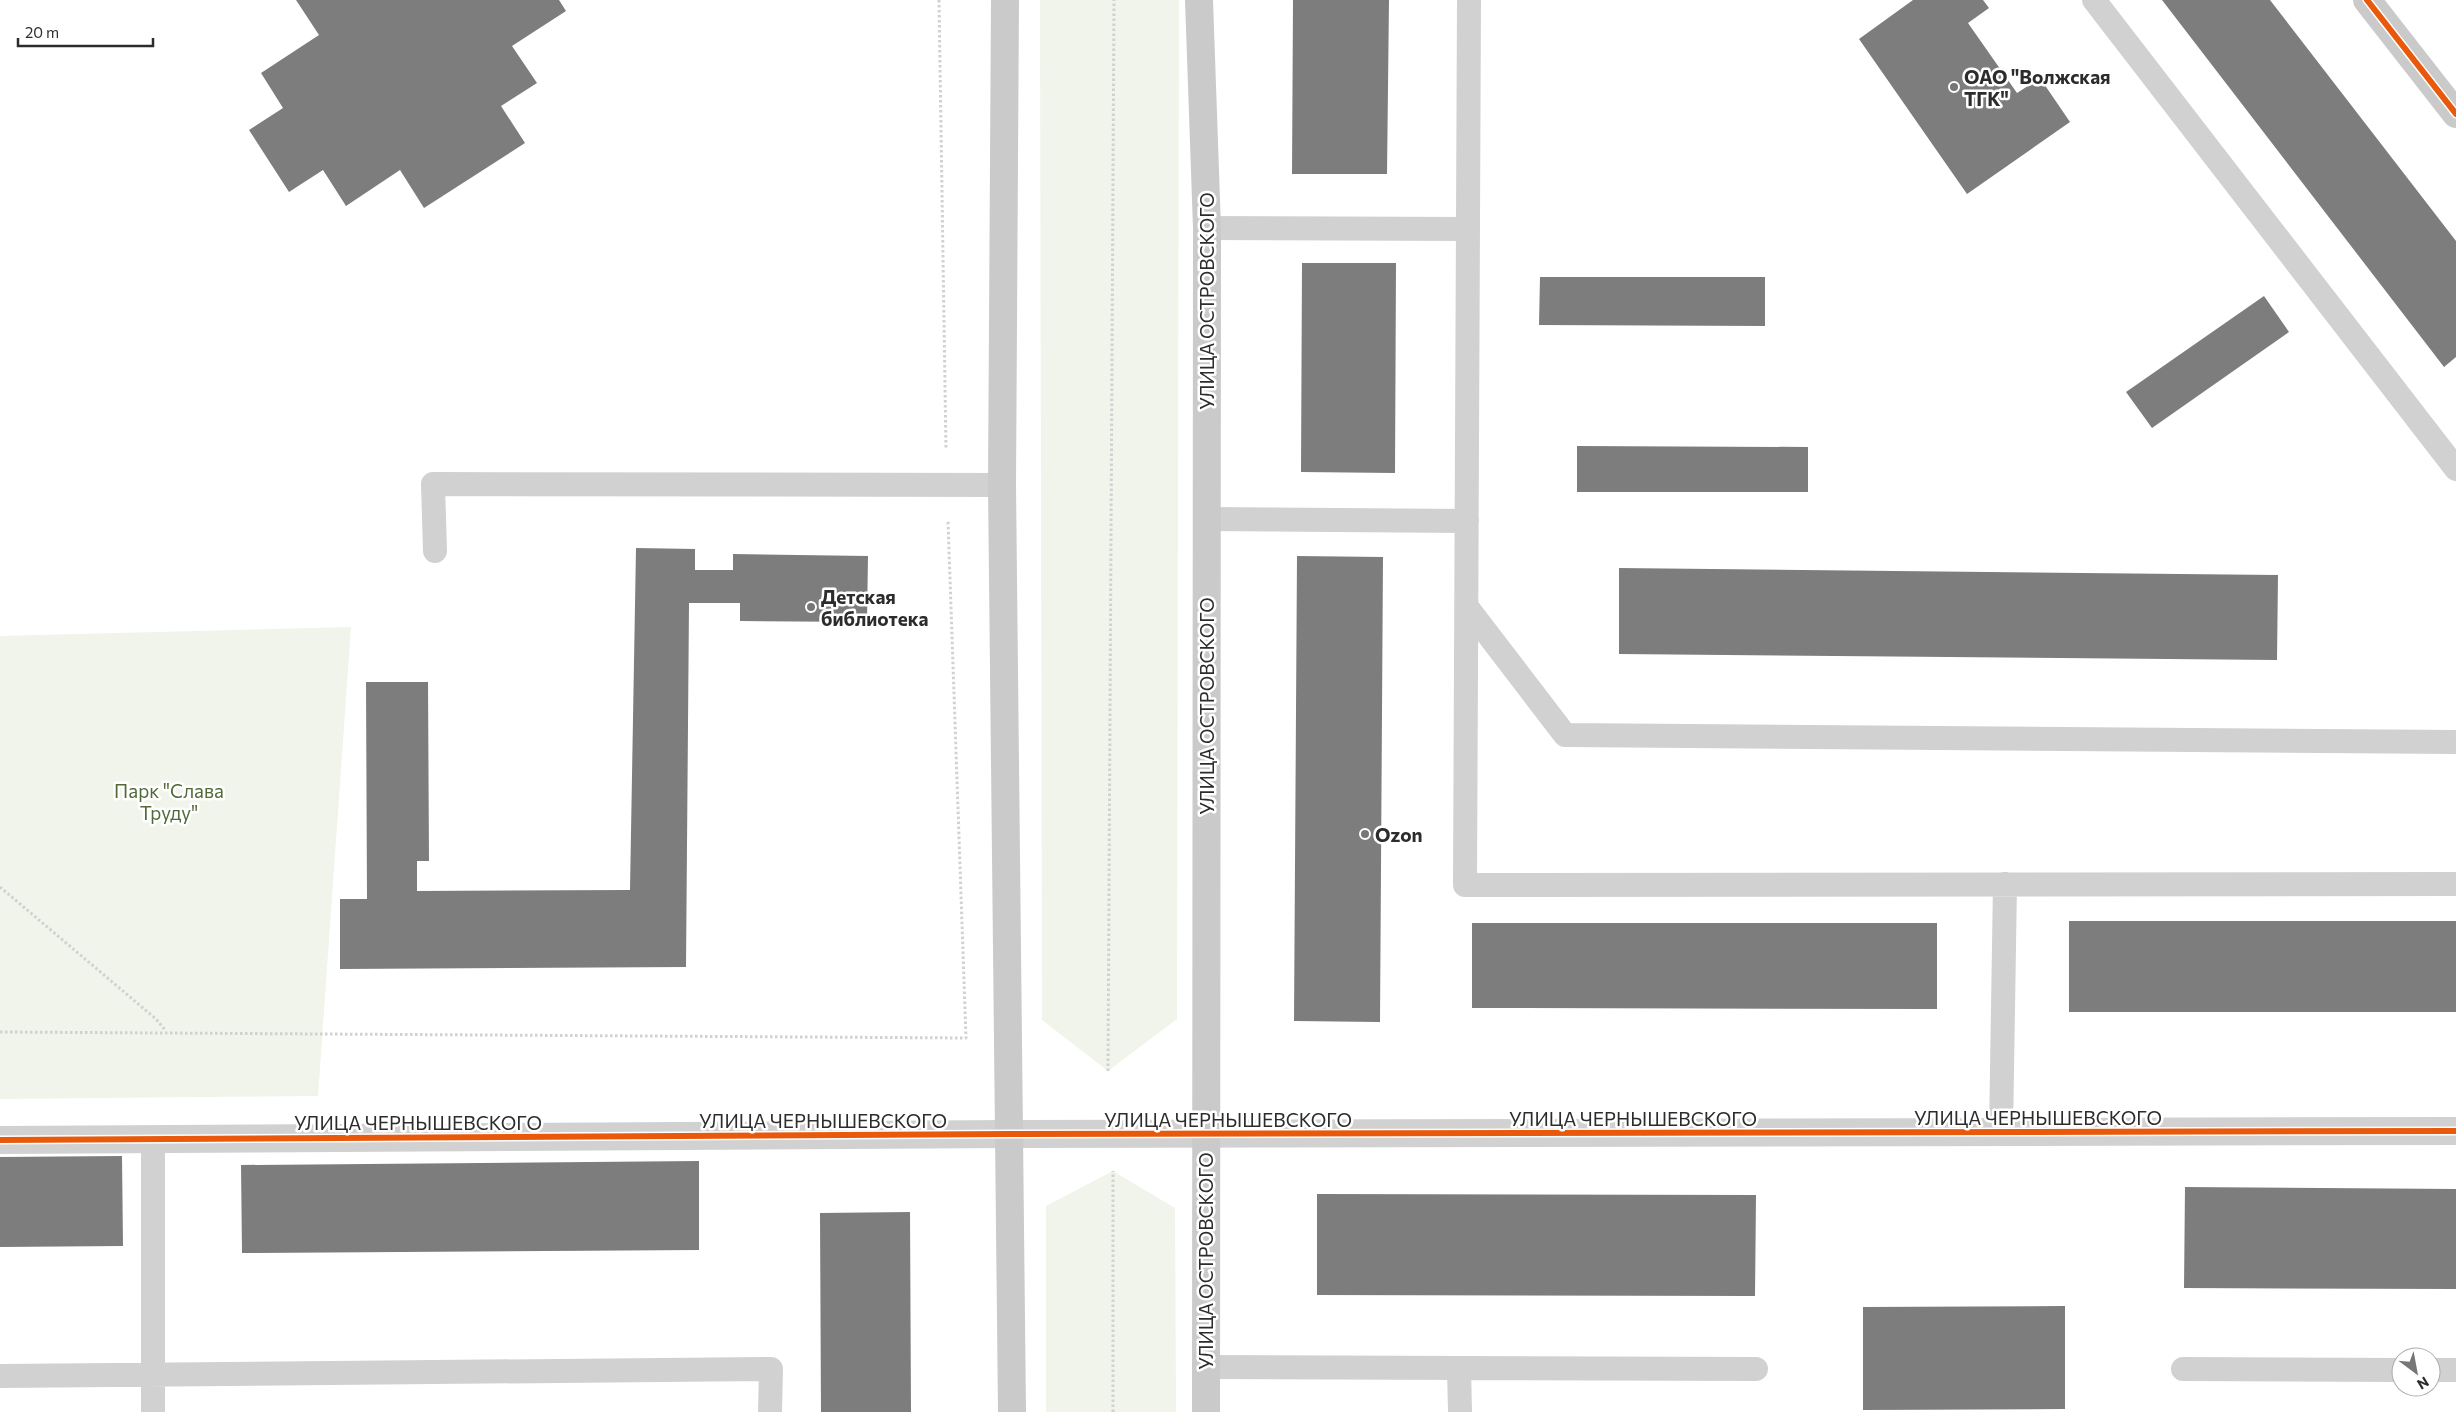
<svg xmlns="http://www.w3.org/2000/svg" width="2456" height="1412" font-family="Commissioner,sans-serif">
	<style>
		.green { fill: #f0f4ea }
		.building { fill: #7d7d7d }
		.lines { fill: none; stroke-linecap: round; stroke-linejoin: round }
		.path { stroke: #d1d1d1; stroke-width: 3; stroke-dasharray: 2.5 2.5; stroke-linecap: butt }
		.lane { stroke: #d1d1d1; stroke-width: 24 }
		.street { stroke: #d1d1d1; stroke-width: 28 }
		.secondary { stroke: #cacaca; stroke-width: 28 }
		.cycleway-casing { stroke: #fff; stroke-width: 9 }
		.cycleway { stroke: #e8590c; stroke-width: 6 }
		.poi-dot { fill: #767676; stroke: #fff; stroke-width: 2 }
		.labels { text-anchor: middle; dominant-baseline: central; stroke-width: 5; stroke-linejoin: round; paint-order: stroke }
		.poi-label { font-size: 19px; font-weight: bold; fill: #2c2c2c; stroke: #fff; text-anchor: start }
		.street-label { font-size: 19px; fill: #2c2c2c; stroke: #fff }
		.park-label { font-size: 19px; fill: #526938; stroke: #fff }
	</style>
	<rect width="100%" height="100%" fill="#fff"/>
	<path class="green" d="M1040 0H1179L1177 1019 1108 1071 1042 1020Z
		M351 627 318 1096 0 1099V636Z
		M1113 1171 1175 1208 1176 1412H1046V1206Z"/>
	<path class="building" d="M296 0H559L566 11 512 46 537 83 501 106 525 143 424 208 400 170 346 206 323 170 289 192 249 130 283 108 261 73 319 35Z
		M1293 0H1389L1387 174H1292Z
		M1913 0H1983L1989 8 1968 23 2017 93 2040 78 2070 122 1967 194 1859 39Z
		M2162 0H2270L2456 241V357L2444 367Z
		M1302 263H1396L1395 473 1301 472Z
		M1540 277H1765V326L1539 325Z
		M2264 296 2289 332 2152 428 2126 392Z
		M1577 446 1808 447V492H1577Z
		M636 548 695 549V570H733V554L868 556 867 622 740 621V603H689L686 967 340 969V899H367L366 682H428L429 861H417V891L630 890Z
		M1297 556 1383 557 1380 1022 1294 1021Z
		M1619 568 2278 575 2277 660 1619 654Z
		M2069 921H2456V1012H2069Z
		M1472 923H1937V1009L1472 1008Z
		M122 1156 123 1246 0 1247V1157Z
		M699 1161V1250L242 1253 241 1165Z
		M2185 1187 2456 1189V1289L2184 1288Z
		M1317 1194 1756 1195 1755 1296 1317 1295Z
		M910 1212 911 1412H821L820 1213Z
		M2065 1306V1409L1863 1410V1307Z"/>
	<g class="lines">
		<path class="path" d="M939 0 946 449
			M0 887 156 1019 166 1031
			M0 1032 966 1038 948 521
			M1108 1071 1114 0
			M1113 1412V1171"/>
		<path class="lane" d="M1469 0 1465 885 2456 884
			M2094 0 2456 469
			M1207 228 1468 229
			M1206 519 1467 521
			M435 551 433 484 1002 485
			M1467 607 1565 735 2456 742
			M2001 1132 2005 884
			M1205 1367 1756 1369
			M1459 1368 1460 1412
			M2183 1369 2401 1370
			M2431 1370H2456
			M0 1376 771 1369 770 1412
			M153 1412V1139"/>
		<path class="street" d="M0 1140 1011 1134 2456 1131"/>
		<path class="secondary" d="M1005 0 1002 485 1012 1412
			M1199 0 1207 228 1206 1412
			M2367 0 2456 114"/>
		<g class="cycleway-casing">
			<path id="cycleway" d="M2367 0 2456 114
				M0 1140 1011 1134 2456 1131"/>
		</g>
		<use href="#cycleway" class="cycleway"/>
	</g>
	<g class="poi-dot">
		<circle cx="1954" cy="87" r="5"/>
		<circle cx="811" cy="607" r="5"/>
		<circle cx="1365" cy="834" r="5"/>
	</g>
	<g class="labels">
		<g class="poi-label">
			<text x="1964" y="76">ОАО "Волжская<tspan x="1964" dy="22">ТГК"</tspan></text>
			<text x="821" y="596">Детская<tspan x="821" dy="22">библиотека</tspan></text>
			<text x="1375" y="834">Ozon</text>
		</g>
		<g class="street-label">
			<text transform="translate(1206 301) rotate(-90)">УЛИЦА ОСТРОВСКОГО</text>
			<text transform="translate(1206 706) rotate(-90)">УЛИЦА ОСТРОВСКОГО</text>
			<text x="2038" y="1117">УЛИЦА ЧЕРНЫШЕВСКОГО</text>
			<text x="1633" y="1118">УЛИЦА ЧЕРНЫШЕВСКОГО</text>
			<text x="1228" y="1119">УЛИЦА ЧЕРНЫШЕВСКОГО</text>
			<text x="823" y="1120">УЛИЦА ЧЕРНЫШЕВСКОГО</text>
			<text x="418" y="1122">УЛИЦА ЧЕРНЫШЕВСКОГО</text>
			<text transform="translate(1205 1261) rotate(-90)">УЛИЦА ОСТРОВСКОГО</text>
		</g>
		<g class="park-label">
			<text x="169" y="790">Парк "Слава<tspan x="169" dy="22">Труду"</tspan></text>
		</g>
	</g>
	<g transform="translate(2416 1372) rotate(148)"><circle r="24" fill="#ffffff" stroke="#ababab"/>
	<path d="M0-4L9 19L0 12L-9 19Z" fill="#767676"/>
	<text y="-8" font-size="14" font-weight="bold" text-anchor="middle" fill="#2c2c2c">N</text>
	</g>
	<path d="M18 38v8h135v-8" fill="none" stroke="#2c2c2c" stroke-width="2.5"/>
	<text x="25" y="38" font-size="15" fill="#2c2c2c" stroke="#ffffff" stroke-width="4" paint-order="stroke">20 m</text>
</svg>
